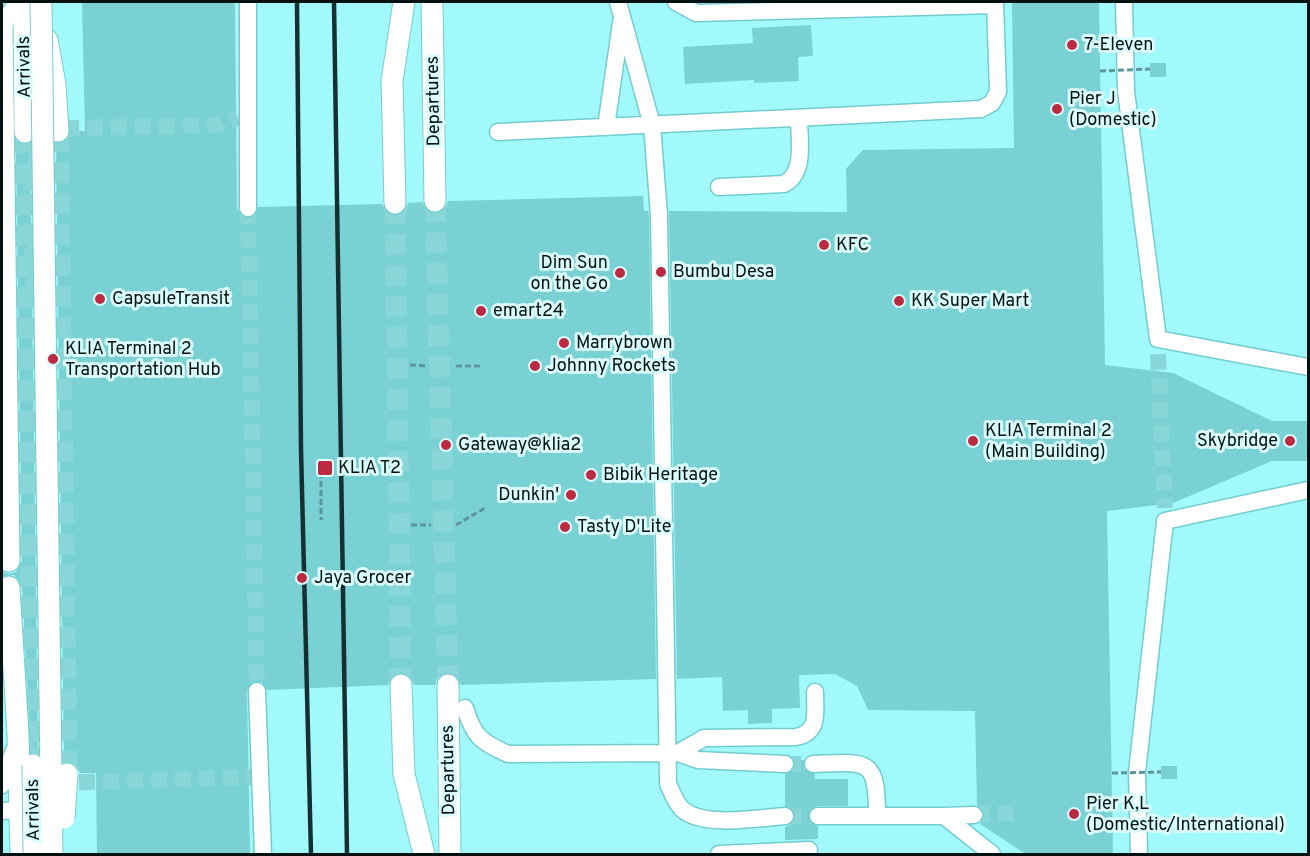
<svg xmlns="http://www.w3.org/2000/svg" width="1310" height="856" font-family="Overpass,sans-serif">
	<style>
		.building { fill: #79d1d4 }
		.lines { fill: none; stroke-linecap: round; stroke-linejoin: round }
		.minor-tunnel { stroke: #89d6d9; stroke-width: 16; stroke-dasharray: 16 8; stroke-linecap: butt }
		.major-tunnel { stroke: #89d6d9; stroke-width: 21; stroke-dasharray: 21 10; stroke-linecap: butt }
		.minor-casing { stroke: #74cccf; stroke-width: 19 }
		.major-casing { stroke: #74cccf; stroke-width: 23 }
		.path { stroke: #5d9699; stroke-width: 3; stroke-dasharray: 6 3; stroke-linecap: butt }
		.minor { stroke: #fff; stroke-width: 16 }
		.major { stroke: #fff; stroke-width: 21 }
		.rail { stroke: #163032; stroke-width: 4.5 }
		.major-bridge-casing { stroke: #74cccf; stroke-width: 23; stroke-linecap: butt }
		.path-bridge { stroke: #5d9699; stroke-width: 3; stroke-dasharray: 6 3; stroke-linecap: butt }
		.major-bridge { stroke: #fff; stroke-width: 21 }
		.poi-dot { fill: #bb2a40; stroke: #dbfcfd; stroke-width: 2 }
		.labels { text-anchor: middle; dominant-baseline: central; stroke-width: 6; stroke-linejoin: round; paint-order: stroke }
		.poi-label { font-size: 18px; fill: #001112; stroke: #dbfcfd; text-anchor: start }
		.street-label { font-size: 18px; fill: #001112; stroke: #dbfcfd }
	</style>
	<rect width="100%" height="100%" fill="#a1f9fc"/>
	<path class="building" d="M82 2H235L237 208 243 217H254L258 207 382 204 388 214 396 216 406 210 408 203 422 202 428 212 436 214 446 208 448 201 643 196 644 211H648L649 215 656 679 461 685 455 674 447 672 437 678 435 685H414L411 678 401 672 394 675 388 685 267 690 262 682H252L247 691 250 855H97L96 773H80L75 764 64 762 56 143 66 141 71 131H85Z
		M1012 2H1099L1105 365 1173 373 1272 421H1308V461H1272L1173 503 1107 511 1113 855H1027L980 824 984 814 977 805 975 711 868 710 857 686 835 674 799 675 800 708 772 709V723L748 724V710L723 711 722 677 677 679 669 211 847 212 846 169 863 150 1014 148Z
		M811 25 813 56 798 57 799 81 754 83V80L685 84 683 47 753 43 752 28Z
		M1150 63H1166V77H1150Z
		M19 143H30L38 753H31L22 586 14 575 2 577V571L9 574 16 572 22 561 16 147Z
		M795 760H804V769L815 774V779H848V806H817L809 811V822L818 826V839L785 840V827L792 824 795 816 793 810 785 806V774L793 770Z
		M1161 766H1177V779H1161Z"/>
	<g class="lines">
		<path class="minor-tunnel" d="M248 208 257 691
			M34 287C34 256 25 185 37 158 43 144 59 134 71 128L220 125 238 118
			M1158 354 1165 508
			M32 762 42 732V718
			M785 764H813
			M55 783 261 777
			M974 815 1018 813
			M785 816H818"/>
		<path class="major-tunnel" d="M58 131 67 774
			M25 132 33 765
			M435 201 448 685
			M395 203 401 685"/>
		<g class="minor-casing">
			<path id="minor" d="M248 2V208
				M618 2 652 125 659 215 668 784C672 792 675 802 682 809 703 828 758 818 785 816
				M676 2 696 13 995 5
				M1124 2 1126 91 1158 339 1308 367
				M2 36 7 17 17 2
				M606 127 621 23
				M498 132 981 109 992 103 998 92 995 2
				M719 187 784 184C806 173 799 139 799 118
				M257 691 263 854
				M465 708C474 737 481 742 508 754L678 753 698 760 785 764
				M678 753 704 738 796 737C820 732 815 712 815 692
				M813 764C868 762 877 757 877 816
				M2 785 14 750
				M2 811 21 810
				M818 816H944L992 854
				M944 816 974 815
				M719 854 809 850
				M1139 854 1137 772 1165 521 1308 490"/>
		</g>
		<g class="major-casing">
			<path id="major" d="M24 2 25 132
				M432 2 435 201
				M2 24 9 561
				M47 40 55 84 58 131
				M395 203 392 81 404 2
				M9 587 18 734 21 854
				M401 685 404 774 424 854
				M448 685 450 854"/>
		</g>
		<path class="path" d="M410 365 428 366
			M456 366H483
			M321 463V520
			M411 525H431
			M456 525 485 508"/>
		<use href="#minor" class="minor"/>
		<use href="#major" class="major"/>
		<path class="rail" d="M297 2 301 449 311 854
			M334 2 347 854"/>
		<g class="major-bridge-casing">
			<path id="major-bridge" d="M41 2 52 854
				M33 765 34 854
				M64 818 67 774"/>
		</g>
		<path class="path-bridge" d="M1100 71 1150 69
			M1112 773 1161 772"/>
		<use href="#major-bridge" class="major-bridge"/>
	</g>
	<g class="poi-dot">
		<circle cx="1072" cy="45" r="6"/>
		<circle cx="1057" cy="109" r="6"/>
		<circle cx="824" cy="245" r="6"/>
		<circle cx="661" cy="272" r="6"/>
		<circle cx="620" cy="273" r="6"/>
		<circle cx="100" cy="299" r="6"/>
		<circle cx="899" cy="301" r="6"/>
		<circle cx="481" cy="311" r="6"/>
		<circle cx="564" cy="343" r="6"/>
		<circle cx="53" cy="359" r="6"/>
		<circle cx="535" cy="366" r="6"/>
		<circle cx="973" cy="441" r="6"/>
		<circle cx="1290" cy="441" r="6"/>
		<circle cx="446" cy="445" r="6"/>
		<rect x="317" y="460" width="16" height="16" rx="3"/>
		<circle cx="591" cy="475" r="6"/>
		<circle cx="571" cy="495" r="6"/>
		<circle cx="565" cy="527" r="6"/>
		<circle cx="302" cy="578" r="6"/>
		<circle cx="1074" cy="814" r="6"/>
	</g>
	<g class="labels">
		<g class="poi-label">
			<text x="1084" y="45">7-Eleven</text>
			<text x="1069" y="99">Pier J<tspan x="1069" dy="21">(Domestic)</tspan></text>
			<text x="836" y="245">KFC</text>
			<text x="608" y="263" text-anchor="end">Dim Sun<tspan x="608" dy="21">on the Go</tspan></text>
			<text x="673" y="272">Bumbu Desa</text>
			<text x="112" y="299">CapsuleTransit</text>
			<text x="911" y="301">KK Super Mart</text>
			<text x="493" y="311">emart24</text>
			<text x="576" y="343">Marrybrown</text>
			<text x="65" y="349">KLIA Terminal 2<tspan x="65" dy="21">Transportation Hub</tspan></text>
			<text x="547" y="366">Johnny Rockets</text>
			<text x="985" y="431">KLIA Terminal 2<tspan x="985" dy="21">(Main Building)</tspan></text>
			<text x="1278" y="441" text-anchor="end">Skybridge</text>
			<text x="458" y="445">Gateway@klia2</text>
			<text x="338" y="468">KLIA T2</text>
			<text x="603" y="475">Bibik Heritage</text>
			<text x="559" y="495" text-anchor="end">Dunkin'</text>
			<text x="577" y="527">Tasty D'Lite</text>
			<text x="314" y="578">Jaya Grocer</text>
			<text x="1086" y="804">Pier K,L<tspan x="1086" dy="21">(Domestic/International)</tspan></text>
		</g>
		<g class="street-label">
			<text transform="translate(25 67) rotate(-91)">Arrivals</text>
			<text transform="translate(434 101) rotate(-91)">Departures</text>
			<text transform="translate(449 770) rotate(-91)">Departures</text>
			<text transform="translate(34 810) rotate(-91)">Arrivals</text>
		</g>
	</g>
	<rect width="1310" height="856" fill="none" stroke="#001112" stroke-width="6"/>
</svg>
